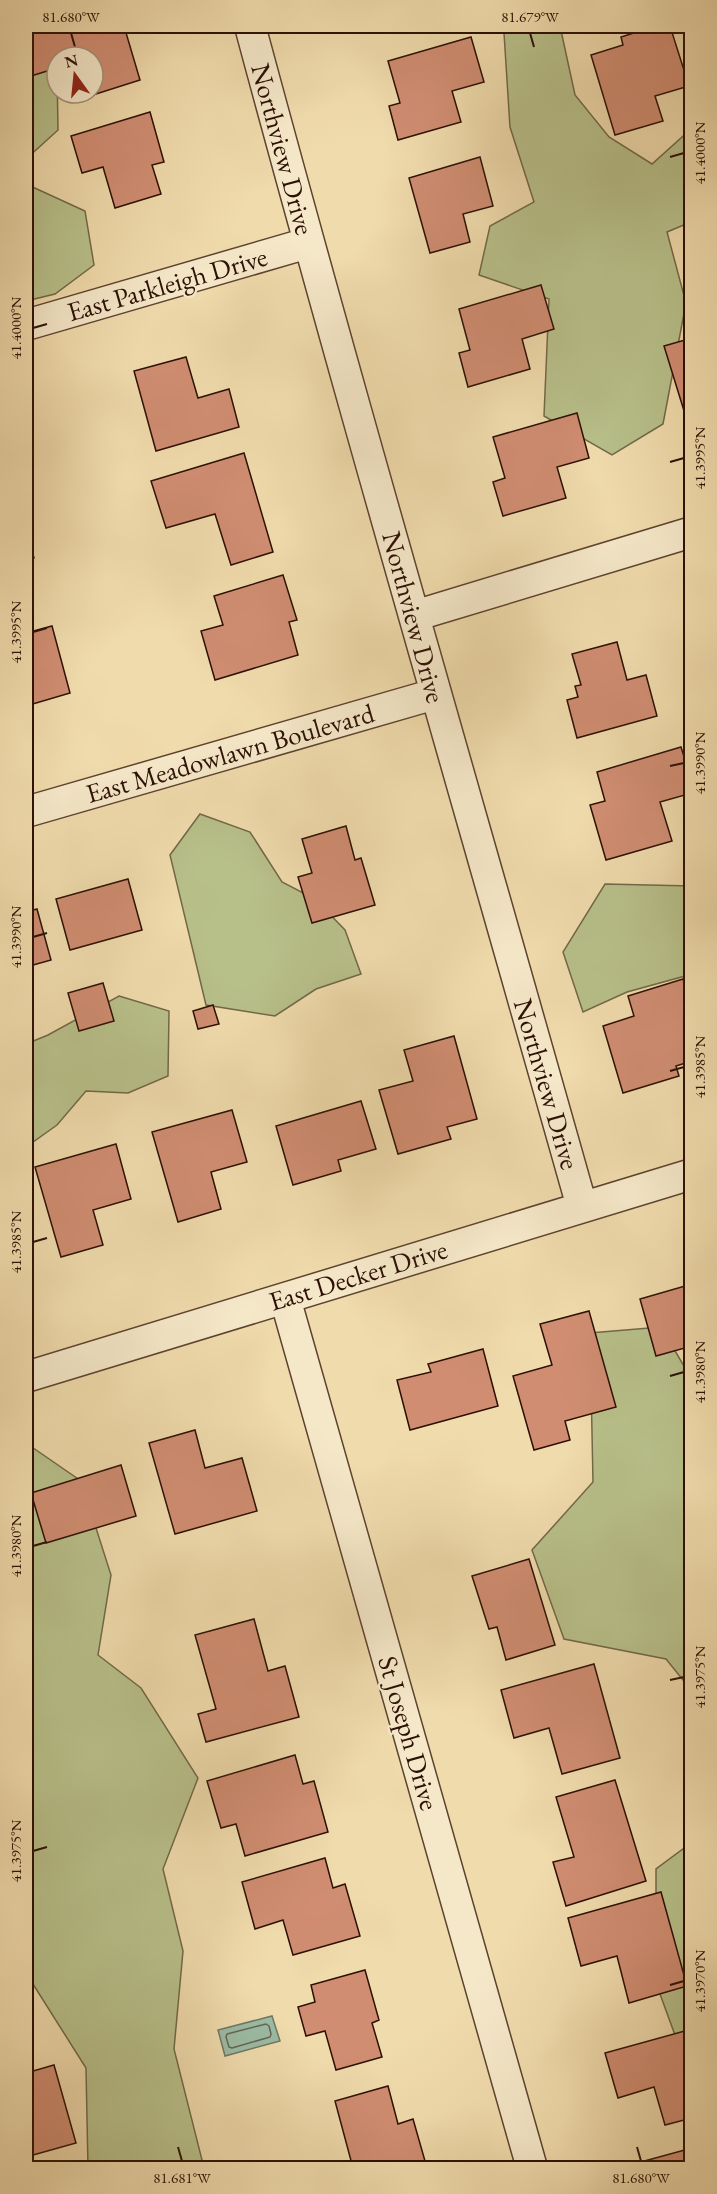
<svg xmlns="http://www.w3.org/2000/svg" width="717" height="2194" font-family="'EB Garamond',serif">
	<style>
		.green { fill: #b8c08a; stroke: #726848; stroke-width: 1.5 }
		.water { fill: #9bbca5; stroke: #6f7765; stroke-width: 1.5 }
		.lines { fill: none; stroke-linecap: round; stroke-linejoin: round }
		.shore { stroke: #646655; stroke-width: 1.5 }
		.building { fill: #d08d72; stroke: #2c1005; stroke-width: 1.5 }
		.street-casing { stroke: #5d432f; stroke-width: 33 }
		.street { stroke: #f5e8c9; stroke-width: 30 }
		.ticks { fill: none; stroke: #2c1005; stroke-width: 2 }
		.labels { text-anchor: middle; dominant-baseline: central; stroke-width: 4.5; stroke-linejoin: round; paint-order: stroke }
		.street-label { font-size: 27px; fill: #2c1005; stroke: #f5e8c9 }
		.neatline { fill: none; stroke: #2c1005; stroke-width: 2 }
		.ticks-label { font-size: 15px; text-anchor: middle; fill: #2c1005 }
	</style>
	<rect width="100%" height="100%" fill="#f0dbac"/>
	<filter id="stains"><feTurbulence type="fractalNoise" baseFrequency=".00333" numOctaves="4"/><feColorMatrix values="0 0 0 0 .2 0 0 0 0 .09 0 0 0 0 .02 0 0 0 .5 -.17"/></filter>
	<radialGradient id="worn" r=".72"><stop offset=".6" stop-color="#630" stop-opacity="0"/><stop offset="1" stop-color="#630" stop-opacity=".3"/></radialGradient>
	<path class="green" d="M560 26 575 95 609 137 652 164 691 129V222L667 232 686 303 663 424 612 455 544 416 549 299 479 275 490 226 534 202 510 127 504 33Z
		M26 32 57 68 58 130 26 159Z
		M26 184 85 211 94 265 55 294 26 301Z
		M200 814 250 832 282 882 315 899 345 930 361 974 316 989 275 1016 206 1005 170 855Z
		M605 884 691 886V967L685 976 627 992 583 1012 563 952Z
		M119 996 169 1011 168 1076 128 1093 86 1091 57 1125 26 1147V1044L48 1035Z
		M661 1327 691 1378V1690L666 1659 564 1639 532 1550 593 1482 590 1333Z
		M26 1443 81 1481 111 1575 98 1655 141 1688 198 1778 163 1869 183 1951 174 2049 204 2168H88L86 2068 26 1973Z
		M691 1843V2079L656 1983V1869Z"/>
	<path class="water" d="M272 2016 280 2041 225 2056 218 2030Z"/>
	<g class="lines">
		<path class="shore" d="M266 2024 269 2026 271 2034 270 2037 232 2048 229 2047 226 2037 227 2034Z"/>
	</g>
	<path class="building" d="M26 26H111L112 30 124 26 140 80 77 100 75 93H93V57H57V68L31 76 26 59Z
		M656 26H670L689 86 655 96 663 121 615 135 591 55 623 45 621 37Z
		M471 37 484 82 452 91 461 122 398 140 389 106 400 103 388 61Z
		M150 112 164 162 152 165 161 194 115 208 103 167 82 173 71 136Z
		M480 157 493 206 463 214 470 242 430 253 409 178Z
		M541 285 554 329 522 339 530 369 468 387 459 353 470 350 459 309Z
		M692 338V412L685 414 664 346Z
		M186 357 198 398 229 389 239 427 156 451 134 371Z
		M577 413 589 458 557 467 566 498 503 516 493 482 505 478 493 437Z
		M244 453 273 552 231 565 215 514 166 528 151 481Z
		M26 528 34 558 26 561Z
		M283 575 297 620 289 622 298 655 215 680 201 631 223 625 214 596Z
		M52 626 70 693 26 706V633Z
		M617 642 627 680 646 675 657 716 577 738 567 700 578 697 575 686 581 685 572 654Z
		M681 747 692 782V793L660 802 672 841 606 860 590 805 605 801 597 772Z
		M346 826 355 860 361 858 375 905 312 923 298 877 312 873 302 839Z
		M128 879 142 930 70 950 56 899Z
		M37 909 51 960 26 967V912Z
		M683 979 692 1008V1061L676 1066 679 1076 623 1093 603 1026 634 1016 628 996Z
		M103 983 114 1021 79 1031 68 993Z
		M213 1005 219 1024 198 1029 193 1011Z
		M454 1036 477 1119 447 1127 451 1139 398 1154 379 1090 413 1081 404 1050Z
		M361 1101 376 1149 338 1160 341 1171 293 1185 276 1126Z
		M232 1110 247 1162 211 1172 221 1209 178 1222 152 1132Z
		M116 1144 131 1199 93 1210 103 1245 61 1257 35 1167Z
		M692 1284V1346L656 1356 640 1299Z
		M589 1311 616 1407 565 1421 570 1440 534 1450 513 1376 552 1365 540 1324Z
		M483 1349 498 1406 410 1430 397 1380 431 1372 428 1364Z
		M195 1430 205 1468 242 1458 257 1511 175 1534 149 1443Z
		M121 1465 136 1516 46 1543 31 1493Z
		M529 1559 555 1645 506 1660 497 1627 489 1629 472 1576Z
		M254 1619 268 1671 285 1666 299 1717 206 1742 198 1714 216 1709 195 1635Z
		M594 1664 620 1758 562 1774 549 1728 514 1738 501 1690Z
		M295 1755 303 1784 314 1781 328 1832 245 1856 236 1824 221 1828 207 1781Z
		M615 1780 646 1881 566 1906 553 1862 574 1857 556 1797Z
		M325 1858 333 1888 345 1884 360 1936 293 1955 283 1920 255 1929 242 1882Z
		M661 1892 687 1986 629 2003 617 1956 581 1966 568 1918Z
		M365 1970 379 2020 372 2023 382 2057 336 2070 325 2031 306 2036 298 2007 315 2002 311 1985Z
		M692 2029V2118L665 2125 654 2087 618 2098 605 2053Z
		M54 2065 76 2143 26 2157V2073Z
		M388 2086 398 2124 413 2119 427 2168H351H353L335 2101Z
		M692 2148V2168H639L637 2163Z"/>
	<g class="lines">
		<g class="street-casing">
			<path id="street" d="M250 26C356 420 471 813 582 1207
				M26 325 308 243
				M414 616 692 532
				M26 812 435 694
				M285 1298 532 2168
				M26 1377 692 1174"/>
		</g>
		<use href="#street" class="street"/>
	</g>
	<path class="ticks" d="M71 33 75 47M530 33 534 47M670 157 684 153M33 328 47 324M670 462 684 458M33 632 47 628M670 766 684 763M33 937 47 933M670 1071 684 1067M33 1242 47 1238M670 1376 684 1372M33 1546 47 1542M670 1680 684 1677M33 1851 47 1847M670 1985 684 1981M178 2147 182 2161M637 2147 641 2161"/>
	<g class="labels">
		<g class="street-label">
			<text transform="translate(283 149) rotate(75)">Northview Drive</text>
			<text transform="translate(167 284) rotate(-16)">East Parkleigh Drive</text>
			<text transform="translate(414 617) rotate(75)">Northview Drive</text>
			<text transform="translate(230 753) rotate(-16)">East Meadowlawn Boulevard</text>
			<text transform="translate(547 1084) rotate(74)">Northview Drive</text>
			<text transform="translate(358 1275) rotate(-17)">East Decker Drive</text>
			<text transform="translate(409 1733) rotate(74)">St Joseph Drive</text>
		</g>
	</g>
	<rect width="717" height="2194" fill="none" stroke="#f0dbac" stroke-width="66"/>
	<g transform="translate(75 75) rotate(345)"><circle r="28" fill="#f5e8c9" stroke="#a5927b" stroke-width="1.5"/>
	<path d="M0-4.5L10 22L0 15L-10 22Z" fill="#8f2418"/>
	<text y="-9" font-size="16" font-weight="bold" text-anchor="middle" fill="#2c1005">N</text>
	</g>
	<rect x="33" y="33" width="651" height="2128" class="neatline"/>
	<g class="ticks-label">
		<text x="71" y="22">81.680°W</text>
		<text x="530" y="22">81.679°W</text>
		<text transform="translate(700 153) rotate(-90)" y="5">41.4000°N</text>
		<text transform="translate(16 328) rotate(-90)" y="5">41.4000°N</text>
		<text transform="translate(700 458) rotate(-90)" y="5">41.3995°N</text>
		<text transform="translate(16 632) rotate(-90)" y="5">41.3995°N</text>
		<text transform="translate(700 763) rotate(-90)" y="5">41.3990°N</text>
		<text transform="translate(16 937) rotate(-90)" y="5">41.3990°N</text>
		<text transform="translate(700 1067) rotate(-90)" y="5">41.3985°N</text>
		<text transform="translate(16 1242) rotate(-90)" y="5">41.3985°N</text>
		<text transform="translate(700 1372) rotate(-90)" y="5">41.3980°N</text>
		<text transform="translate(16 1546) rotate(-90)" y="5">41.3980°N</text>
		<text transform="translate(700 1677) rotate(-90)" y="5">41.3975°N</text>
		<text transform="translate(16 1851) rotate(-90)" y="5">41.3975°N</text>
		<text transform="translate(700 1981) rotate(-90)" y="5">41.3970°N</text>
		<text x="182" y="2183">81.681°W</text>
		<text x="641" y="2183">81.680°W</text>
	</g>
	<rect width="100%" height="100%" filter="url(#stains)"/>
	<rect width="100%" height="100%" fill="url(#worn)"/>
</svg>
